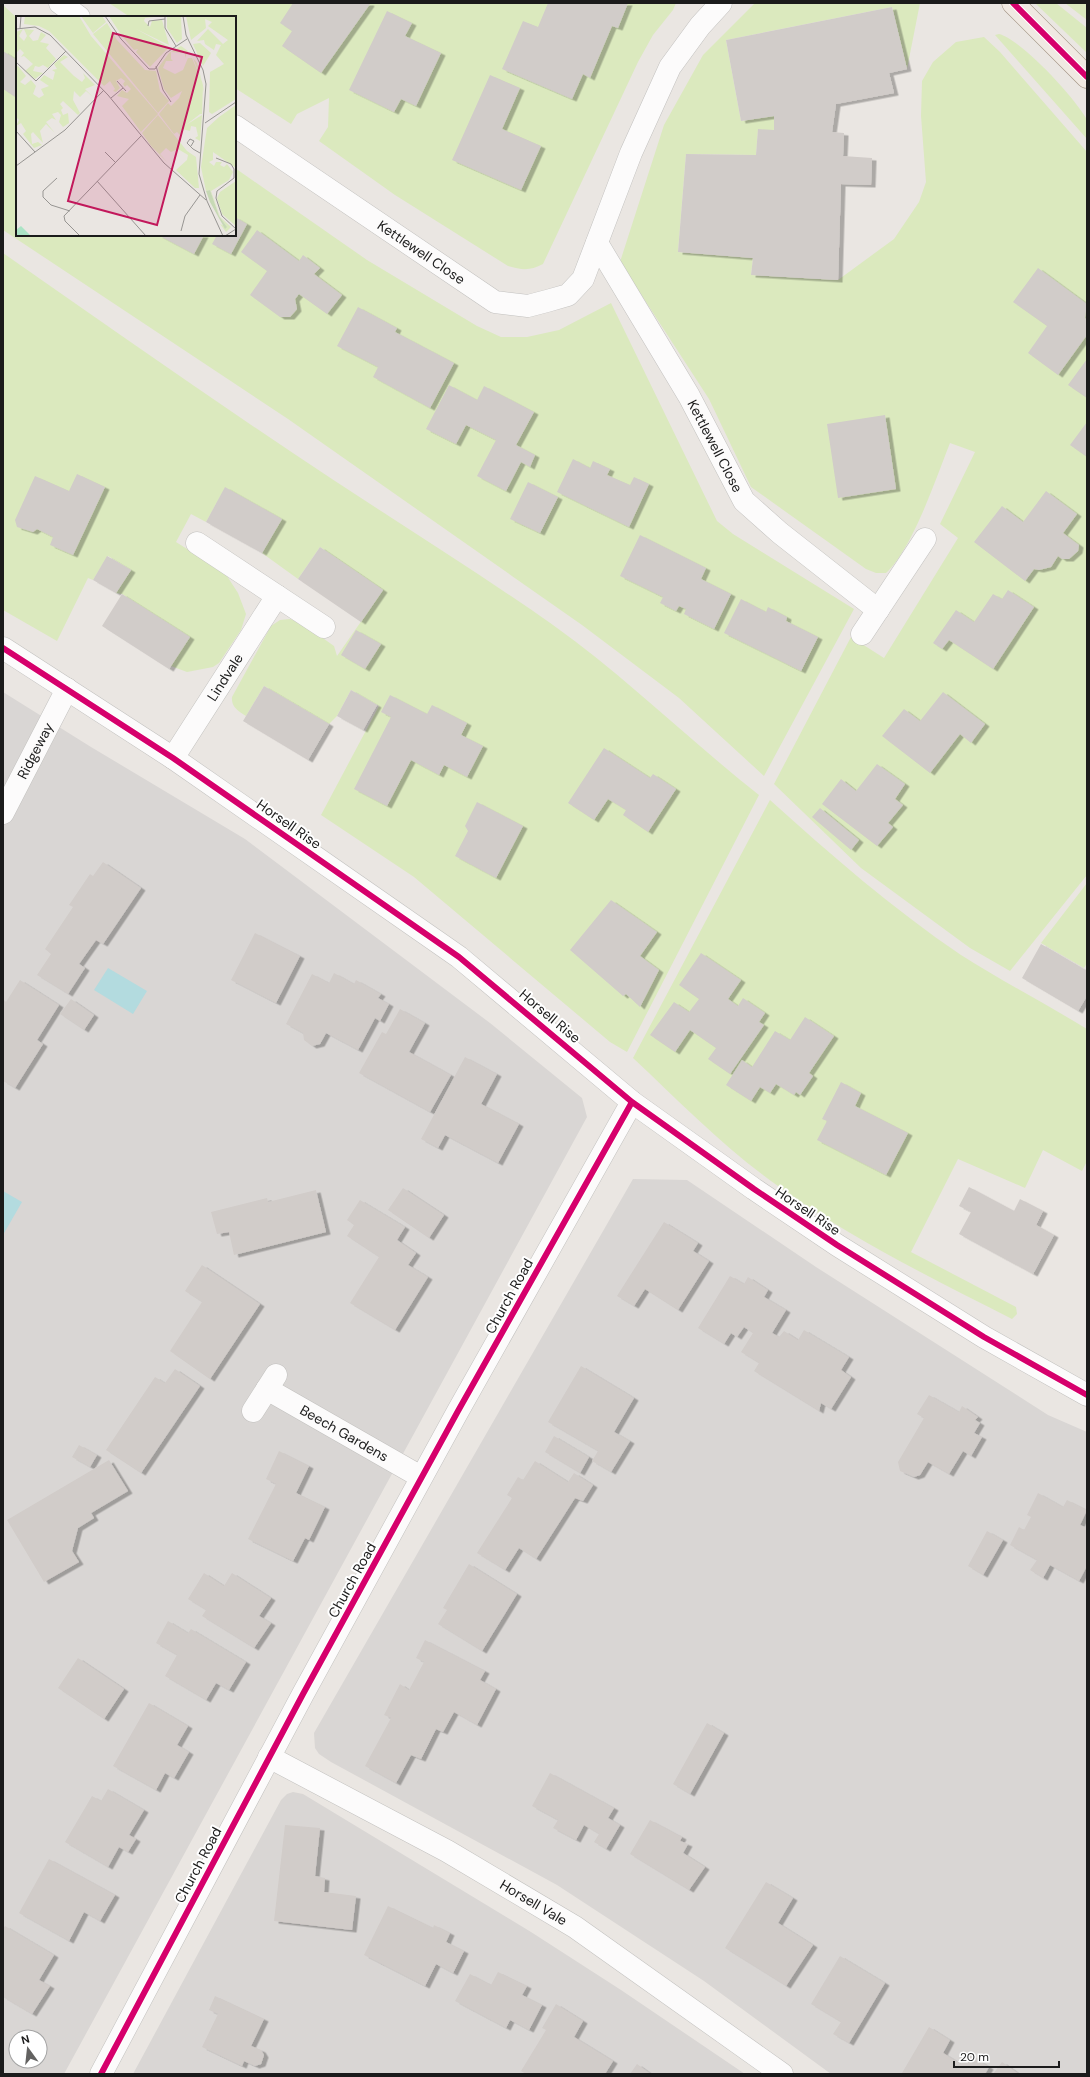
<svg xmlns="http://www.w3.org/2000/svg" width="1090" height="2077" font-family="'DM Sans',sans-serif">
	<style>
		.residential { fill: #d9d6d4; fill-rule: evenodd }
		.grass { fill: #dbe9be }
		.water { fill: #b3dbdf }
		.building { fill: #d1ccc9; filter: url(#shadow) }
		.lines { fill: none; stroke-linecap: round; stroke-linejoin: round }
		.minor-casing { stroke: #c2c1bf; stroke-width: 23 }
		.major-casing { stroke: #a09180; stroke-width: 23 }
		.minor { stroke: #fcfbfb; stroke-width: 22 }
		.major { stroke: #f0e9e2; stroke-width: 22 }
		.cycleway-casing { stroke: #fff; stroke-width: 8 }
		.cycleway { stroke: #d6006c; stroke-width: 6 }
		.labels { text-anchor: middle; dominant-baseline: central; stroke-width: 4; stroke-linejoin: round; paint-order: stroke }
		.street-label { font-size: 14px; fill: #1b1b1b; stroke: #fff }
		.inset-road { fill: none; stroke: #979592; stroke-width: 1 }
		.view { fill: #c2185b; fill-opacity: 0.15; stroke: #c2185b; stroke-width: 2 }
		.inset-edge { fill: none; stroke: #1b1b1b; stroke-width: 2 }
	</style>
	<defs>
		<filter id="shadow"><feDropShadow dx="4.5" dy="2.5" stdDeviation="0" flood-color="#0004"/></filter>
	</defs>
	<rect width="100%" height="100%" fill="#eae6e2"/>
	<path class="residential" d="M3 692 91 747 245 839 490 1023 582 1098 587 1117 64 2074H3ZM16 2037H40V2061H16Z
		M633 1179 687 1180 816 1267 1048 1415 1087 1432V2074H831L704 1981 557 1885 331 1762 319 1754 315 1748 314 1733Z
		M293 1792 303 1794 531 1932 621 1990 745 2074H133L281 1800 287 1794Z"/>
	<path class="grass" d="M109 3H676L673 10 653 35 638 62 543 264C530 271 522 270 508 266L395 195 319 141 328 127 329 98 297 114 291 124 235 88V17H130Z
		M755 3H920L907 69 892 7 726 40 741 121 774 116V130H758L756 155 686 154 678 252 753 258 751 275 838 280 894 239 919 202 926 182 921 116 922 81 933 62 956 42 984 37 1000 52 1087 152V875L1010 971 970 948 861 868 774 784 851 637 884 658 958 538 940 524 975 452 950 443C936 478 913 548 886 573H876L866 569 751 487 709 399 620 262 664 125 703 55Z
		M1035 3H1056L1087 28V53Z
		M1065 3H1087V20Z
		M3 5 17 18V235H235V168L367 260 477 326 501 337H527L559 330 611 303 717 521 733 534 854 609 764 776 679 698 582 625 288 419 3 230Z
		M999 34C1022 40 1073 96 1086 118 1089 123 1087 133 1087 139L995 35Z
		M3 253C113 330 223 407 335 481 408 529 482 575 553 625 626 677 689 740 759 795L627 1052 610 1042 414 877 321 815 379 706 351 690 337 716 329 724 264 686 246 716C238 711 231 707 232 697L271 626 280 620 290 619 303 624 334 646 337 656 383 590 320 547 298 579 262 553 281 519 225 488 206 522 191 514 176 542 225 573 238 593 246 614 241 630 219 663 213 667 187 672 171 666 189 637 122 594 116 593 131 570 108 556 93 580 88 578 57 641 3 610Z
		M770 800C831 855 893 909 961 955 1002 981 1046 1004 1087 1029V1161L1082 1171 1043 1150 1025 1188 958 1159 911 1252 1016 1307 1017 1314 1012 1319C932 1278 851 1239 778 1186 725 1149 679 1101 633 1058Z
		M1087 883V963L1084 968 1041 943Z"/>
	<path class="water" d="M108 968 147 991 133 1014 94 990Z
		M3 1191 22 1202 3 1235Z"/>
	<path class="building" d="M293 3H369L370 4 321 73 282 46 292 31 280 23Z
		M548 3H628L618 28 612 26 590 78 583 74 572 99 502 69 523 21 538 27Z
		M892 7 907 69 889 73 894 93 836 104 832 132 844 133 843 156 872 158 871 185 841 184 838 280 751 275 753 258 678 252 686 154 756 155 758 129 774 130V116L741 121 726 40Z
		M387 11 412 23 405 36 441 53 416 106 401 99 394 112 349 90Z
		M3 51 17 60V98L3 89Z
		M490 75 520 88 502 129 541 146 521 190 452 160Z
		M235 217 247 224 231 254 212 244 217 235H235Z
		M257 230 299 261 303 255 320 268 314 274 342 295 327 314 299 294 295 299 297 309 290 317H280L250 295 267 271 241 252Z
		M158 235H204L194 254Z
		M1038 268 1087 304 1085 318 1087 320V335L1058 375 1028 353 1047 326 1013 302Z
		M358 307 397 328 395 332 454 363 430 408 373 377 378 367 337 346Z
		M1087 359V398L1068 385Z
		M449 385 477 400 484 386 534 412 516 445 535 455 530 467 521 462 506 491 477 476 496 440 466 425 456 444 426 429Z
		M885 415 896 489 838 498 827 424Z
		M1087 422V457L1070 445Z
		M573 459 590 468 593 461 610 469 607 475 630 485 634 477 649 484 629 527 557 492Z
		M77 474 105 487 73 555 50 545 53 537 37 529 33 532 17 527 15 520 35 476 69 491Z
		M528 482 558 497 540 533 510 519Z
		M225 487 282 519 262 553 206 522Z
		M1046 491 1077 514 1063 533 1079 545 1078 551 1069 559H1062L1058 556 1051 567 1039 570 1034 569 1025 581 974 542 1002 506 1023 522Z
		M640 535 706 568 701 579 731 594 714 629 684 614 686 609 679 606 676 611 660 603 663 597 620 576Z
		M320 547 383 590 361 622 298 579Z
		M107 556 131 570 116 593 93 580Z
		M1008 590 1034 607 993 669 949 640 942 649 933 643 956 610 974 622 993 594 1002 599Z
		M122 594 190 637 169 669 102 626Z
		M741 599 766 612 768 607 787 617 786 621 818 637 801 671 724 633Z
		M356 630 381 644 365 669 341 655Z
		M264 686 329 724 308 760 243 721Z
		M351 690 377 705 363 730 337 716Z
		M943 692 985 724 971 743 960 734 930 773 882 736 904 709 920 721Z
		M390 695 427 714 432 705 467 723 461 735 483 746 467 777 444 765 439 775 411 760 387 806 354 789 391 717 381 712Z
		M604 748 650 778 653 774 676 789 648 832 623 815 626 810 608 799 594 820 568 803Z
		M877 764 905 784 895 799 903 805 888 823 893 827 877 846 822 804 841 779 856 791Z
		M477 802 523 826 496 878 455 856 468 831 465 826Z
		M820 808 859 840 851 850 812 817Z
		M103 862 141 888 103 944 96 940 79 964 85 968 68 994 37 975 51 954 45 949 73 907 69 905 90 874 93 876Z
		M611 900 657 932 640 956 659 970 640 1007 626 994 623 996 570 950Z
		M255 933 300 956 276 1003 231 980Z
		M1041 944 1087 971V996L1078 1011 1022 978Z
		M701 953 741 980 728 999 738 1006 743 998 765 1013 759 1022 764 1025 730 1074 708 1059 716 1048 690 1030 675 1052 650 1035 674 1002 689 1012 699 999 679 985Z
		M334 973 354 984 356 980 381 994 378 998 389 1004 380 1021 375 1018 358 1050 326 1033 320 1044 312 1046 304 1040 303 1033 286 1024 312 974 329 983Z
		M20 980 59 1005 37 1040 43 1044 15 1088 3 1081V999L6 1002Z
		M71 999 94 1015 84 1030 60 1014Z
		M400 1009 425 1023 409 1052 451 1075 430 1112 359 1073 382 1032 386 1034Z
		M805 1017 834 1036 809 1073 813 1076 800 1095 796 1092 794 1095 776 1084 770 1093 760 1087 751 1101 726 1085 742 1060 752 1067 775 1031 790 1040Z
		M465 1057 497 1074 481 1104 519 1124 498 1163 445 1135 438 1148 421 1139Z
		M841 1082 861 1093 855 1106 908 1133 886 1175 817 1140 827 1121 822 1119Z
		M969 1187 1014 1211 1020 1199 1043 1211 1036 1225 1054 1235 1033 1274 959 1234 971 1212 959 1206Z
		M403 1188 444 1215 429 1238 388 1210Z
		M316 1190 326 1232 234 1255 229 1232 217 1234 211 1212 267 1198 268 1202Z
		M360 1200 405 1227 397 1240 416 1253 408 1265 428 1277 395 1330 350 1303 379 1257 347 1236 354 1225 347 1220Z
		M664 1222 698 1243 693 1251 709 1261 678 1310 645 1289 634 1306 617 1296Z
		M202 1265 260 1304 210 1379 170 1351 202 1302 185 1291Z
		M730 1276 744 1284 748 1277 768 1290 764 1297 786 1310 772 1333 779 1337 784 1331 798 1340 804 1330 849 1357 841 1370 851 1377 831 1409 821 1403 819 1411 754 1371 759 1363 741 1352 753 1333 744 1327 737 1337 731 1333 724 1344 698 1328Z
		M581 1366 634 1398 614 1432 630 1441 611 1472 592 1461 598 1451 548 1422Z
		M175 1369 200 1386 141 1473 106 1450 155 1377 165 1383Z
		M929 1395 959 1412 962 1406 978 1417 975 1420 980 1423 974 1433 982 1437 971 1456 963 1451 949 1474 928 1462 920 1475 914 1477 900 1471 898 1462 924 1418 917 1414Z
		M554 1436 589 1457 580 1473 545 1452Z
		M79 1445 97 1455 90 1467 72 1457Z
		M279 1451 309 1466 296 1493 325 1507 309 1540 305 1538 293 1561 248 1539 276 1484 266 1479Z
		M109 1460 128 1491 91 1513 94 1518 78 1528 72 1551 79 1562 44 1582 7 1520Z
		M535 1461 568 1482 574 1473 593 1485 583 1501 575 1498 536 1559 519 1548 505 1570 477 1553 512 1498 507 1495 518 1477 523 1480Z
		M1038 1493 1063 1507 1067 1500 1087 1510 1080 1525 1087 1528V1566L1079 1581 1050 1565 1043 1578 1030 1570 1037 1560 1010 1545 1019 1527 1024 1530 1031 1517 1027 1515Z
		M987 1531 1003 1540 983 1575 968 1566Z
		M469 1564 517 1594 482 1651 438 1624 447 1610 443 1608Z
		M204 1573 224 1586 232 1573 271 1598 259 1616 271 1623 254 1648 202 1616 206 1610 188 1599Z
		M168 1621 188 1633 191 1629 246 1662 229 1690 216 1683 206 1700 165 1676 177 1655 156 1643Z
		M425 1640 485 1671 480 1680 496 1689 477 1725 454 1712 443 1732 436 1729 421 1759 411 1755 396 1783 365 1766 391 1718 384 1715 400 1684 409 1690 424 1662 416 1658Z
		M78 1658 124 1689 104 1719 58 1688Z
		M149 1703 188 1726 177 1745 189 1752 174 1778 165 1773 156 1790 113 1766Z
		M707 1723 724 1733 690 1794 673 1784Z
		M550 1773 614 1808 608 1818 620 1825 606 1849 594 1842 599 1834 584 1825 576 1840 553 1828 558 1820 532 1806Z
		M108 1789 144 1810 129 1835 136 1839 128 1852 119 1847 108 1867 65 1842 92 1796 101 1801Z
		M650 1820 682 1837 680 1841 688 1844 683 1853 705 1867 689 1890 630 1854Z
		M285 1825 320 1828 315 1876 325 1878 324 1892 356 1896 352 1930 274 1921Z
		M49 1859 115 1895 100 1921 84 1912 69 1941 19 1913Z
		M766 1882 793 1898 778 1923 813 1945 786 1986 725 1948Z
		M388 1906 433 1928 434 1925 450 1933 446 1942 464 1951 453 1973 436 1964 425 1986 364 1955Z
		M5 1926 54 1955 39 1980 50 1986 32 2014 3 1997V1929Z
		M840 1956 885 1983 849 2043 833 2034 841 2022 811 2004Z
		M498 1972 527 1986 522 1995 542 2005 529 2030 510 2020 506 2028 455 2001 470 1974 491 1985Z
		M215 1996 264 2019 251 2046 261 2050 264 2055 261 2064 255 2066 244 2061 242 2066 202 2047 218 2014 209 2010Z
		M556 2004 583 2021 574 2037 613 2061 605 2074H526L521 2071 546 2030 542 2028Z
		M929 2027 950 2040 943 2053 961 2064 967 2053 989 2067 985 2074 902 2073Z
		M1002 2062 1019 2074H993Z
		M637 2064 651 2074H630Z"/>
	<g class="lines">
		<g class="minor-casing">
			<g id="minor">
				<path d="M60 3 79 17"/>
				<path id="s1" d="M235 126 495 302 528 306 547 301 568 295 583 279 631 153 670 67 700 26 721 3"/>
				<path id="s2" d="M597 243 689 396 744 501 780 533 878 610"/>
				<path d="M197 543 324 627"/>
				<path d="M862 634 925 539"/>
				<path d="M3 648 173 758 459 957 632 1102 754 1189 837 1245 984 1337 1087 1395"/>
				<path id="s3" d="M173 758 277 596"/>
				<path id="s4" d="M3 813 67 689"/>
				<path id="s5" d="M267 1389 421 1477"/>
				<path d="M253 1411 276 1375"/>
				<path id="s6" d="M269 1757 447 1851 575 1927 782 2074"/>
				<path d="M101 2074 303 1694 458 1411 632 1102"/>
			</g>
		</g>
		<g class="major-casing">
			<path id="major" d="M1013 3 1087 77"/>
		</g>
		<use href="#minor" class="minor"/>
		<use href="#major" class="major"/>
		<g class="cycleway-casing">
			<path id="cycleway" d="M1013 3 1087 77
				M3 648 173 758 459 957 632 1102 754 1189 837 1245 984 1337 1087 1395
				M101 2074 303 1694 458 1411 632 1102"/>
		</g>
		<use href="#cycleway" class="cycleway"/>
	</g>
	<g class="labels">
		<g class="street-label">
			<text stroke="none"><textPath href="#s1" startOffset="225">Kettlewell Close</textPath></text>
			<text stroke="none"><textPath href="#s2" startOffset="235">Kettlewell Close</textPath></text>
			<text stroke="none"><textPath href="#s3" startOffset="96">Lindvale</textPath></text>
			<text stroke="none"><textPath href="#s4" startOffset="70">Ridgeway</textPath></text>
			<text transform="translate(289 824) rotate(35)">Horsell Rise</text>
			<text transform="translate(550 1016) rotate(40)">Horsell Rise</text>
			<text transform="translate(808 1211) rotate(34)">Horsell Rise</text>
			<text transform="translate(509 1296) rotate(-61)">Church Road</text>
			<text stroke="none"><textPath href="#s5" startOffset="89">Beech Gardens</textPath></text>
			<text transform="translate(352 1580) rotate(-61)">Church Road</text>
			<text transform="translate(198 1865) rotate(-62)">Church Road</text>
			<text stroke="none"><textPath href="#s6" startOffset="302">Horsell Vale</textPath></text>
		</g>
	</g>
	<g transform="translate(16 16)">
		<rect width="220" height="220" fill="#eae6e2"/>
		<path d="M9 0H63L75 20 142 98 125 116 106 90 113 83 101 80 106 74 111 77 115 73 111 69 109 71 107 68 109 65 105 62 100 65 104 72 100 76 97 75 99 73 94 65 88 70 33 15 23 10 8 8ZM65 0H86L90 6 77 17ZM93 0H147L129 2 128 5 134 11 136 5 146 4 153 29 120 13 153 31 134 51 120 36 122 33 118 34 106 20ZM151 0H165L166 23 161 27 151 12ZM170 0H220V83L196 98 193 96 194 56 208 48 200 39 205 29 200 28 198 34 189 28 188 24 181 25 192 13 207 28 212 24 192 10 196 6 189 3 190 12 175 24ZM91 7 101 24 129 54 140 55 144 75 153 85 142 97 77 18ZM7 13 3 20 8 25 11 20 8 13 18 14 13 20 17 25 22 24 25 16 30 19 24 26 33 28 30 32 40 43 32 52 27 49 23 51 19 50 17 55 27 57 19 63 9 55 17 48 8 40 5 41 8 37 4 33 0 37V16ZM184 27 195 37 187 50 177 28ZM165 30 172 35 169 42V37L155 36V43L157 45H150L147 52 159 58 167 54 172 42H176L187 68 177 42 181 47 188 73V77L187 69 186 98H184L170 109 186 99 184 125 179 122 182 120 180 111 175 110 174 115 166 113 164 119 161 116 158 118 143 98 152 87 155 90 163 82 166 75 155 82 148 73 142 52 153 37ZM48 39 52 41 44 46 58 60 66 66 69 62 67 57 79 69 69 73 78 82 70 75 64 81 58 75 57 84 64 97 62 99 47 85 44 88 47 92 45 94 47 99 52 97 53 107 47 111 43 106 45 99 42 96 36 98 40 104 36 102 30 106 39 117 30 108 24 115 27 127 17 116 15 118 16 128 22 126 26 129 18 132 7 118 10 115 5 107 0 110 3 104 0 101V51L2 50 10 60 4 66 9 69 15 64 20 70 17 78 23 82 28 79 25 73 33 70 24 64 28 59 37 64 39 56 36 54 41 53 38 48ZM220 89V152L197 136V144L193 146 198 150 200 146H206L204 149 208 151 211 148 217 156 213 164 195 175 204 201 215 211 210 216 204 208 211 211 203 200 194 174 190 175 185 151 191 112 203 101ZM142 99 171 135 180 141 183 172H179L160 154 171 144 172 139 162 133 155 136 150 132 144 138 151 146 135 130 126 117ZM220 165V210L206 198 201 182 204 176Z" fill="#dbe9be"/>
		<path d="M194 174 203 200 211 211 209 213 194 186 190 175Z" fill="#c7d9b5"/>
		<path d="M5 210 15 220H0V214Z" fill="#abe4c5"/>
		<path class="inset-road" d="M89 0 105 23 133 53H139L150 37 171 23M149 0V12L160 30M167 0 170 19 187 54 190 68 183 158 191 185 207 220M132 10 133 5 149 3M4 12 5 0M0 13 19 11 34 19 92 79 148 147 190 184M0 46 20 65 50 35M140 50 147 74 155 86M101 65 110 75M95 82 107 72M189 107 220 86M0 115 19 136M175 130 178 125 174 123 171 127 177 133 184 137M89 136 99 146M200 142 215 148 218 153V162L201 175 200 182 206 200 220 213M0 150 49 114 88 74M41 162 27 175V181L35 189 54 195M81 165 130 220M165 215 169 200 184 179M64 220 49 205 48 200 125 120M209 220 220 213"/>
		<path class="view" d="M97 17 186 41 141 209 52 185Z"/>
		<rect width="220" height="220" class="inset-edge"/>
	</g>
	<rect width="1090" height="2077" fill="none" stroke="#1b1b1b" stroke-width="8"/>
	<g transform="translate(28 2049) rotate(345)"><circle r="19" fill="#ffffff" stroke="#a4a4a4"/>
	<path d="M0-3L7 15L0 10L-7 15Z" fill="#636261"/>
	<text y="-6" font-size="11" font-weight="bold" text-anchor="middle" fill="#1b1b1b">N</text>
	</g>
	<path d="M954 2061v6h105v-6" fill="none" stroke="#1b1b1b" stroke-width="2"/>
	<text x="960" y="2061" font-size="12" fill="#1b1b1b" stroke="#ffffff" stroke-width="3" paint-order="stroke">20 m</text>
</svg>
